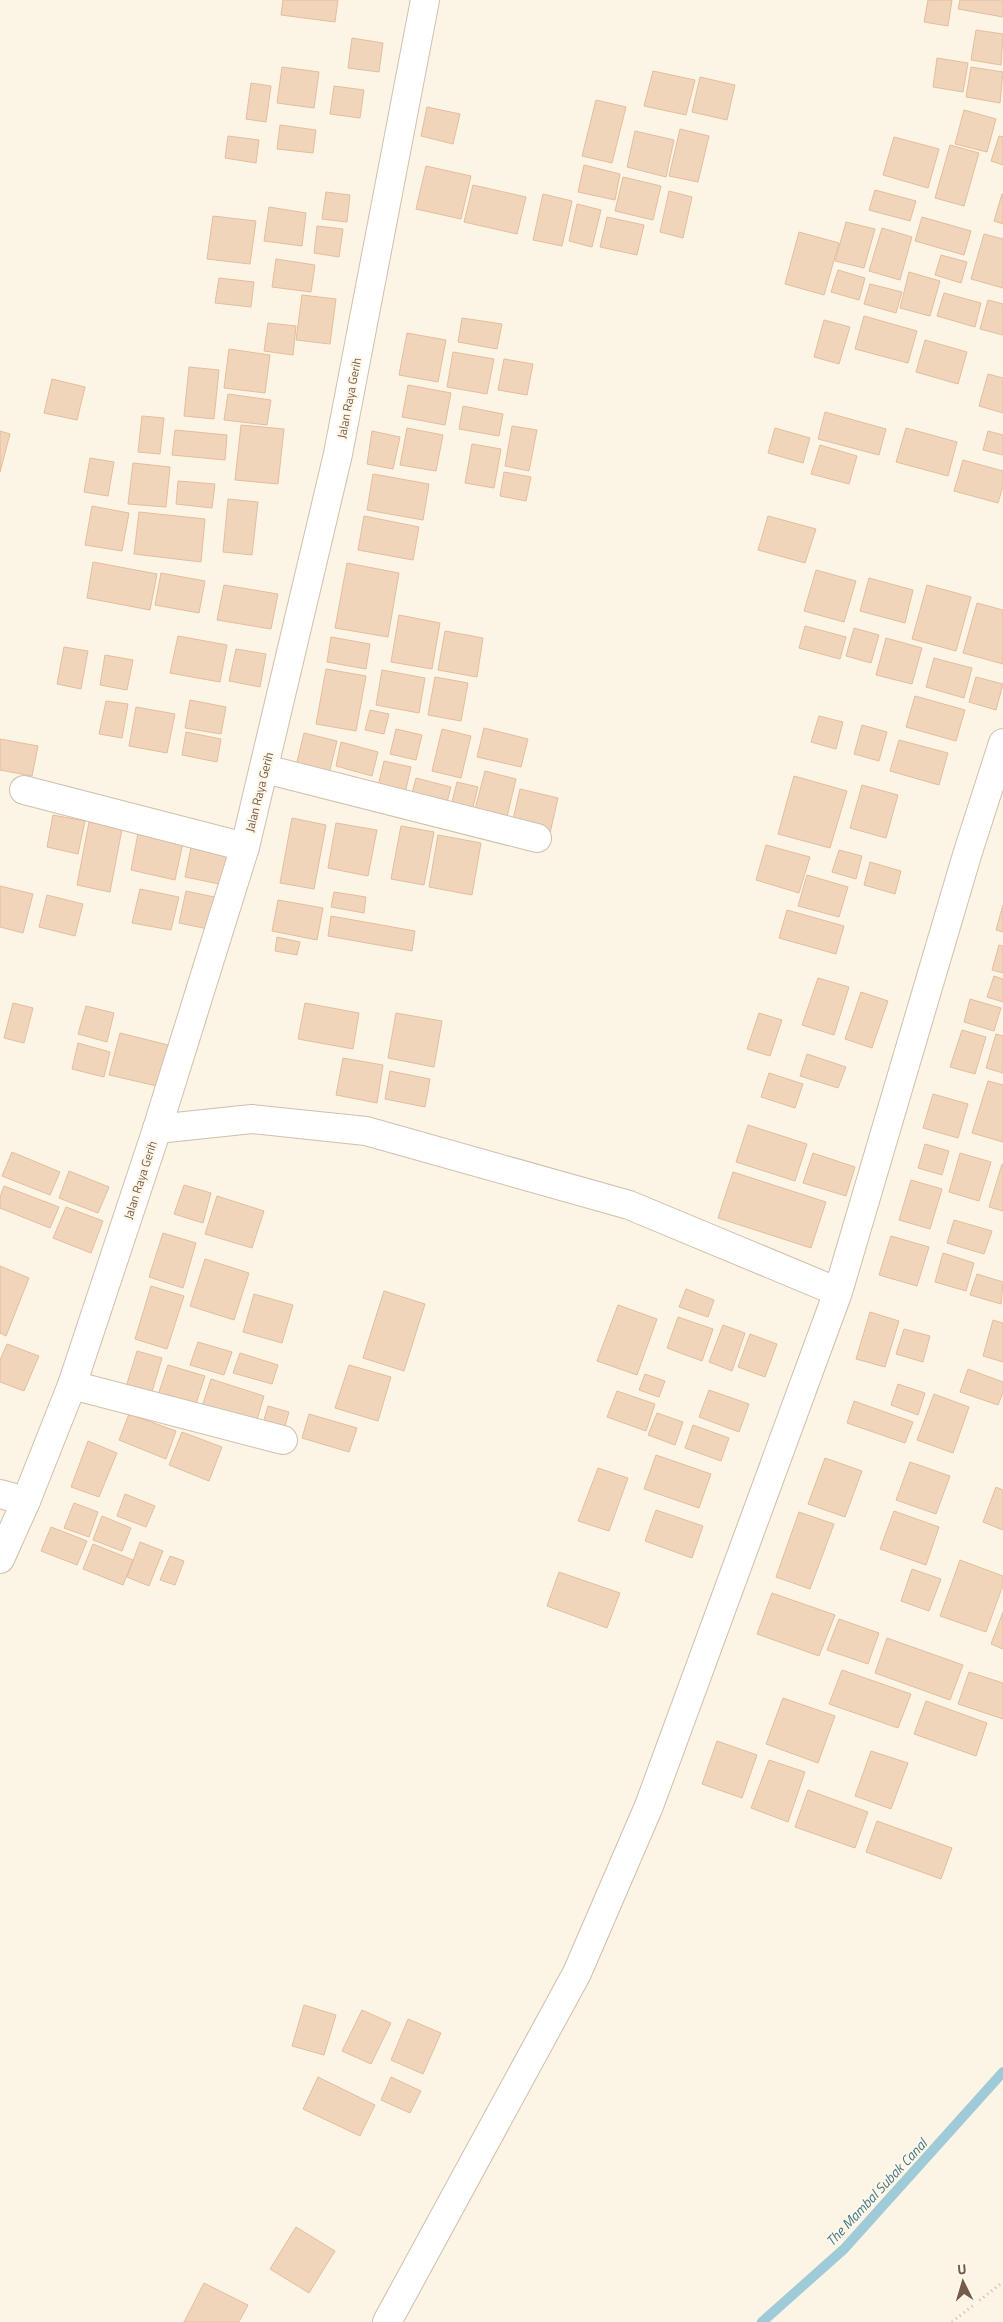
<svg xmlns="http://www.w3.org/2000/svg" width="1003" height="2322" font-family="'Titillium Web',sans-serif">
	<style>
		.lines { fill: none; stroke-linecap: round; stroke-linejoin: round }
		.stream { stroke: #9fcad7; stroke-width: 10 }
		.building { fill: #f1d5bb; stroke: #e4bd9c }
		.minor-casing { stroke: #d0bfad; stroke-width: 30 }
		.tertiary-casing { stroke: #d0bfad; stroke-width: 30 }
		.path { stroke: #d6b89f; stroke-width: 3; stroke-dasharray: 1 4; stroke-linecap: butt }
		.minor { stroke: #fff; stroke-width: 28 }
		.tertiary { stroke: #fff; stroke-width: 28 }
		.labels { text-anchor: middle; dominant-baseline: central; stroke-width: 4.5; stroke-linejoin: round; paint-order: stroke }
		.street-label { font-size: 12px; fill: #745c4a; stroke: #fff8ea }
		.water-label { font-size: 14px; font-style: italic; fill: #437788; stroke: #fff8ea }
	</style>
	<rect width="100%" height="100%" fill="#fcf4e4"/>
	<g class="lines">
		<path class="stream" d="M762 2322 844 2249 1003 2072"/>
	</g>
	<path class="building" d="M283 0H338L335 22 281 15Z
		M928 0H952L948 26 924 22Z
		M960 0H1003V17L958 9Z
		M976 30 1003 34 1001 65 971 60Z
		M352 38 383 43 379 72 348 68Z
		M937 58 968 63 963 92 933 87Z
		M282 67 319 72 314 108 277 103Z
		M971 67 1003 72 1000 103 966 97Z
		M653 71 695 80 686 115 644 106Z
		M700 77 735 85 727 120 692 112Z
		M251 83 271 86 266 122 246 119Z
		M334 86 364 90 360 118 330 114Z
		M596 100 626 107 612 163 582 156Z
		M427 107 460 114 453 144 421 136Z
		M964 110 996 119 987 152 955 144Z
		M280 125 316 130 313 153 277 149Z
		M680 129 709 136 698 182 669 176Z
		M635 131 674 140 666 177 627 167Z
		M228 136 259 140 256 163 225 158Z
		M999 136 1003 137V165L991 161Z
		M894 137 939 149 928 188 883 175Z
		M950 145 979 153 964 206 935 198Z
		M584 165 620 174 615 200 578 192Z
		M426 166 471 176 461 219 416 209Z
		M623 177 661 186 653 220 615 211Z
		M473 185 526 197 517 234 464 222Z
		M875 190 916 201 910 221 869 210Z
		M669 191 692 197 683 238 660 232Z
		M326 192 350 195 347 222 322 219Z
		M543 194 572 201 562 246 533 240Z
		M1002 194H1003V224L994 221Z
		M577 204 601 210 592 247 569 241Z
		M269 207 306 213 302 246 264 241Z
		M213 216 256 221 250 264 207 259Z
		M607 217 644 225 637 255 600 247Z
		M922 217 971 231 964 255 915 241Z
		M846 222 875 229 864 268 835 261Z
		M317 226 343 229 339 257 314 253Z
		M882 228 912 237 900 280 869 271Z
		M799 232 839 243 824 295 785 284Z
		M984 234 1003 239V288L971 279Z
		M941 255 967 262 961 283 935 275Z
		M276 259 315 265 311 292 272 287Z
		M838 270 865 278 859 300 831 292Z
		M909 272 940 281 930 316 900 308Z
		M219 278 254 282 251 307 215 303Z
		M870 284 902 292 896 313 864 304Z
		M944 293 981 303 975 327 937 316Z
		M302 295 336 299 330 344 296 340Z
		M988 300 1003 304V335L980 329Z
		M864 316 917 331 908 363 855 349Z
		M462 318 502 324 497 349 458 342Z
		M824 320 850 327 839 364 814 357Z
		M268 323 296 326 293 355 264 351Z
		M407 333 446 340 438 382 399 375Z
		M925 340 967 352 958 384 916 372Z
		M229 349 270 355 265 393 224 388Z
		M453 352 494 359 487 394 447 387Z
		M504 359 533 364 527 395 498 390Z
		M189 367 219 370 214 419 184 416Z
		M988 374 1003 378V413L979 406Z
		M52 379 85 387 77 420 44 413Z
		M408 385 451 393 445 425 402 417Z
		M228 394 271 400 267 425 224 420Z
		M463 406 503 414 499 436 459 429Z
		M825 412 886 429 879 455 818 439Z
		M142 416 164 418 160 454 138 452Z
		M241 425 284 429 278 484 235 480Z
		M512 426 537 430 529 471 505 466Z
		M407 428 443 435 436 471 400 465Z
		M775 428 810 438 803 463 768 453Z
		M906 428 957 442 948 476 896 462Z
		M175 430 227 435 225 460 172 455Z
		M0 431 10 434 0 472Z
		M372 431 400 437 393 469 367 464Z
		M988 431 1003 435V455L983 450Z
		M472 444 501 449 494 488 465 483Z
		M820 445 857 456 849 484 811 474Z
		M90 458 114 462 108 496 84 492Z
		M963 460 1003 471V486L998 503 954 491Z
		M133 463 170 467 166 507 128 504Z
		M504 472 531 477 526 501 500 496Z
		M373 474 429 484 423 520 367 510Z
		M178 481 215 484 212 508 176 504Z
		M228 499 258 502 252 555 223 552Z
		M92 506 129 513 122 551 85 545Z
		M139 512 205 519 201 562 134 554Z
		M364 516 419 527 413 560 358 550Z
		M768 516 816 529 805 563 758 550Z
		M93 562 157 574 150 610 87 598Z
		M347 563 399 573 388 637 335 628Z
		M816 570 856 581 844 622 804 611Z
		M161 573 205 581 199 613 155 605Z
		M869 578 913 590 905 623 860 611Z
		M224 585 278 594 271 629 217 620Z
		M927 585 971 597 956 651 912 639Z
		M977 603 1003 610V664L963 653Z
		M399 615 440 623 432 669 391 662Z
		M805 626 846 637 840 659 799 648Z
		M854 628 879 635 871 663 846 656Z
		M445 631 483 638 477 677 438 670Z
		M178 636 227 645 220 682 170 673Z
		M331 637 370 644 366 669 327 662Z
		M886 638 922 648 912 684 876 675Z
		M64 647 88 651 81 689 57 684Z
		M236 649 266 654 260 687 229 681Z
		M105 655 133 660 127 690 100 685Z
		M934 658 972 668 964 698 926 687Z
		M326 669 366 676 356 731 316 724Z
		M382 670 425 678 419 713 376 705Z
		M435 677 468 683 461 721 428 715Z
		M976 677 1003 684 996 710 969 702Z
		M915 696 965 710 956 741 906 727Z
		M190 700 226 707 221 734 185 728Z
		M106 701 128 704 122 738 99 734Z
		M136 707 175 714 167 753 129 746Z
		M370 710 389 714 384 734 365 730Z
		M819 716 843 722 836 749 811 742Z
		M862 725 887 732 879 761 854 754Z
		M484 728 528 739 521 767 477 757Z
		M396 729 422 735 416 760 390 754Z
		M442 729 471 736 461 778 432 771Z
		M186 732 221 739 217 762 182 755Z
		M304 733 337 741 329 774 296 766Z
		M0 739 38 746 32 776 0 770Z
		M899 740 948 753 939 785 890 771Z
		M341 742 378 752 372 776 336 766Z
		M384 761 411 767 405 793 378 786Z
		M485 771 516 779 506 821 474 813Z
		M794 776 847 791 830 848 778 834Z
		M416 778 451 787 446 806 411 797Z
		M457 782 478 787 472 811 451 806Z
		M862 785 898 795 886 838 850 828Z
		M520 789 558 798 550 833 512 824Z
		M53 815 85 821 78 854 47 847Z
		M292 818 326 825 314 889 280 883Z
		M89 822 122 829 110 892 77 885Z
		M336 823 377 830 368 876 328 868Z
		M401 826 434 832 424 885 391 879Z
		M139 828 184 838 175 880 131 870Z
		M438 835 481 843 472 895 429 887Z
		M192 842 232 850 224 885 185 877Z
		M766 845 810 857 799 893 756 880Z
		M839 850 862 856 856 879 832 872Z
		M870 862 901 871 895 894 864 885Z
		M807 875 848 887 839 917 798 906Z
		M0 886 33 894 23 933 0 927Z
		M140 889 179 897 171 930 132 923Z
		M186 891 219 898 213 930 179 923Z
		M334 892 366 897 364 913 331 907Z
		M47 895 83 904 75 936 39 927Z
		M278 900 323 908 317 940 272 931Z
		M1003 905V932L996 930Z
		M787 910 844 926 836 954 779 938Z
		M331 916 415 931 412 951 328 936Z
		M277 937 300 942 297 955 275 951Z
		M999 945 1003 946V973L992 970Z
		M994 976 1003 979V1002L987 997Z
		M818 978 849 987 834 1035 802 1025Z
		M861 992 888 1001 872 1048 845 1039Z
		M970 999 1001 1008 994 1031 964 1022Z
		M13 1003 33 1008 24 1043 4 1038Z
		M305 1003 359 1013 353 1049 298 1039Z
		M86 1006 114 1013 107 1042 78 1034Z
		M396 1013 442 1021 434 1067 388 1058Z
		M759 1013 782 1020 770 1056 747 1049Z
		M962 1030 986 1037 975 1074 950 1067Z
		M120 1033 168 1045 157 1086 109 1075Z
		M996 1034 1003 1036V1073L986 1068Z
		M78 1043 110 1052 104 1077 72 1069Z
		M807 1054 846 1067 838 1088 800 1076Z
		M343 1058 383 1065 377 1103 336 1095Z
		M390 1071 430 1079 425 1107 385 1099Z
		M769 1073 803 1084 795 1108 761 1097Z
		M988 1081 1003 1085V1142L972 1133Z
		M933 1094 968 1104 958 1138 923 1128Z
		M748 1125 807 1144 795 1181 736 1162Z
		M925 1144 949 1151 942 1175 918 1168Z
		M12 1152 60 1172 50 1195 2 1176Z
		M813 1153 855 1167 846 1196 803 1183Z
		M960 1153 991 1162 979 1201 949 1192Z
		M1002 1164 1003 1165V1211L989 1207Z
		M69 1171 109 1187 98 1213 59 1198Z
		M733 1172 826 1202 811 1248 718 1218Z
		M911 1180 942 1189 930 1229 899 1220Z
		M184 1185 211 1193 203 1223 174 1214Z
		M4 1186 59 1207 50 1228 0 1208V1197Z
		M217 1196 264 1211 252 1248 205 1234Z
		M66 1207 103 1221 91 1253 53 1238Z
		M954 1220 992 1231 984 1254 947 1243Z
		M163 1233 196 1243 183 1288 149 1277Z
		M891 1236 929 1247 917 1286 879 1275Z
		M943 1253 974 1263 966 1291 935 1282Z
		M205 1259 249 1273 234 1320 190 1306Z
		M0 1266 29 1278 6 1336 0 1333Z
		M977 1274 1003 1282 1001 1304 970 1295Z
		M151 1286 184 1296 167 1349 135 1339Z
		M686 1289 714 1300 708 1317 679 1307Z
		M384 1291 425 1304 404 1371 363 1358Z
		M254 1294 293 1305 282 1343 243 1332Z
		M618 1305 657 1319 637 1375 597 1361Z
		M870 1312 899 1321 885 1367 856 1359Z
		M678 1317 713 1329 702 1361 667 1348Z
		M993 1320 1003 1323V1362L983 1356Z
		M723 1325 745 1333 732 1371 709 1362Z
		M904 1329 930 1336 923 1362 896 1354Z
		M750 1334 777 1344 765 1377 738 1367Z
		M198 1342 232 1352 224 1375 190 1365Z
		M7 1344 39 1356 24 1391 0 1382V1360Z
		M137 1351 162 1358 151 1395 126 1387Z
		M240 1353 278 1365 272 1384 233 1373Z
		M168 1365 205 1376 194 1410 157 1398Z
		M349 1365 391 1377 378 1421 335 1408Z
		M968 1369 1003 1382V1392L998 1405 960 1392Z
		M645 1374 665 1381 659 1397 639 1390Z
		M211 1379 264 1396 256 1423 202 1407Z
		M898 1384 925 1393 918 1415 891 1405Z
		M709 1390 749 1404 739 1432 699 1417Z
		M617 1391 655 1404 646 1431 607 1417Z
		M934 1394 969 1407 953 1453 917 1440Z
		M854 1401 913 1422 905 1443 847 1423Z
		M268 1406 289 1412 283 1433 262 1427Z
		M657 1413 683 1422 675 1445 648 1435Z
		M129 1414 176 1431 166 1459 119 1440Z
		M309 1414 357 1428 349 1452 302 1438Z
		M693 1425 729 1438 721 1461 685 1448Z
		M182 1432 222 1447 209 1481 169 1465Z
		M88 1441 117 1453 99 1497 71 1487Z
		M656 1455 711 1474 699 1508 644 1489Z
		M825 1458 862 1471 845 1517 808 1504Z
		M910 1462 950 1476 936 1514 896 1500Z
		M598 1468 628 1478 609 1531 578 1521Z
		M996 1487 1003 1490V1530L983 1522Z
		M125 1494 155 1506 146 1527 117 1516Z
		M74 1503 98 1512 89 1537 64 1528Z
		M656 1510 703 1526 692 1558 645 1541Z
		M894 1511 939 1527 926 1565 880 1549Z
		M799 1512 834 1524 810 1589 776 1577Z
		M102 1516 131 1528 122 1551 93 1540Z
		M51 1527 87 1541 77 1565 41 1551Z
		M140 1542 163 1551 149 1586 127 1577Z
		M93 1544 133 1560 123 1585 83 1569Z
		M170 1556 184 1561 175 1585 160 1580Z
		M960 1560 1003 1576V1585L986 1632 940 1616Z
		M912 1569 941 1579 929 1611 901 1601Z
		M559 1572 620 1593 607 1628 547 1606Z
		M772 1593 835 1615 819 1656 757 1634Z
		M1003 1612V1649L991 1644Z
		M839 1619 879 1633 868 1664 827 1650Z
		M887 1638 963 1665 950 1700 875 1673Z
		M842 1670 911 1694 898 1728 829 1704Z
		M969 1672 1003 1683V1719L958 1704Z
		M783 1698 835 1716 818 1763 766 1744Z
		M926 1701 987 1723 976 1756 914 1734Z
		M717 1741 757 1755 742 1798 702 1784Z
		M871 1751 908 1763 891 1809 855 1796Z
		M769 1760 805 1772 788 1822 751 1808Z
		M808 1790 868 1812 855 1848 795 1827Z
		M877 1821 952 1848 941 1879 866 1852Z
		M304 2005 336 2015 324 2055 292 2046Z
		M362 2010 391 2023 371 2064 342 2051Z
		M408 2019 441 2033 423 2074 391 2060Z
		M318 2077 375 2105 360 2136 303 2109Z
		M391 2077 421 2091 410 2113 381 2100Z
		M296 2227 335 2251 309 2293 270 2269Z
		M204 2283 248 2305 239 2322H184Z"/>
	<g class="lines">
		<g class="minor-casing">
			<path id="minor" d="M265 769 537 838
				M24 790 245 847
				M157 1129 252 1119 366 1131 629 1205 838 1292
				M72 1385 283 1440
				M0 1494 26 1501
				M387 2322 577 1973 649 1806 838 1292 967 855 1003 743"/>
		</g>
		<g class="tertiary-casing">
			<path id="tertiary" d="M0 1559 26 1501 72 1385 157 1129 245 847 338 454 425 0"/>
		</g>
		<path class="path" d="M952 2322 1003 2282"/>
		<use href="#minor" class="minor"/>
		<use href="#tertiary" class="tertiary"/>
	</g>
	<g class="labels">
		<g class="street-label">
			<text transform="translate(349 398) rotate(-79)">Jalan Raya Gerih</text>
			<text transform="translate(259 792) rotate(-76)">Jalan Raya Gerih</text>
			<text transform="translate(140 1180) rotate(-72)">Jalan Raya Gerih</text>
		</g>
		<g class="water-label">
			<text transform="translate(876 2192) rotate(-47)">The Mambal Subak Canal</text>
		</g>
	</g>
	<g transform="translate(963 2282) rotate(355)" stroke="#fff8ea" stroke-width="4" paint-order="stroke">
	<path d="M0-4L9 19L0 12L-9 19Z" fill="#745c4a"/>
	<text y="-8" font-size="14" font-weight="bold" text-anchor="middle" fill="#745c4a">U</text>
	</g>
</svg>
